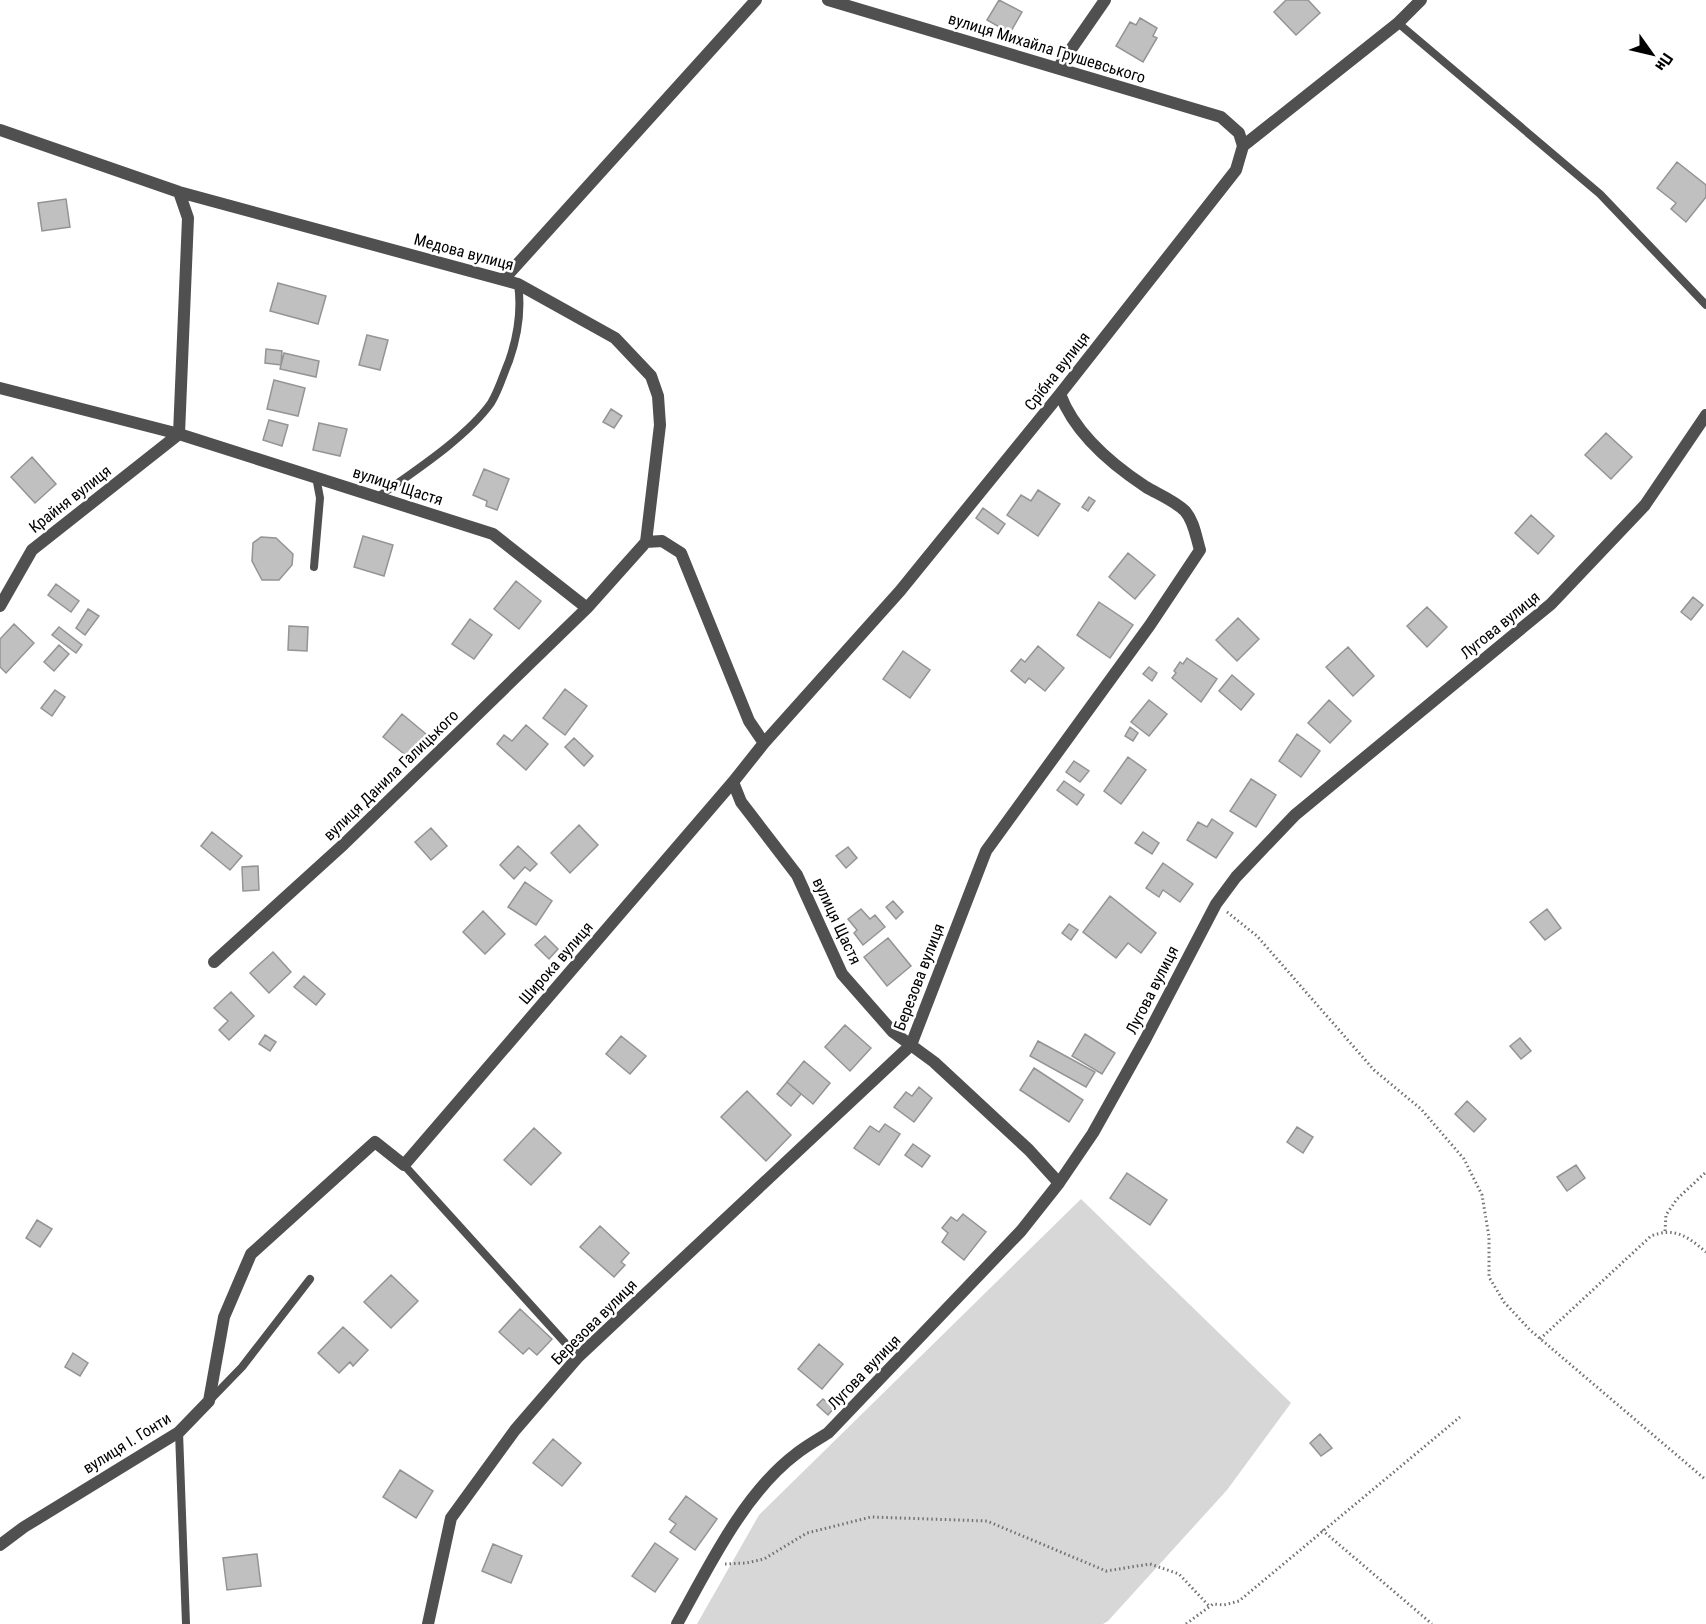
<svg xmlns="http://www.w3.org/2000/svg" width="1706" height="1624" font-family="'Roboto Condensed',sans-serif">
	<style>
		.green { fill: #d7d7d7 }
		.building { fill: #c0c0c0; stroke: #949494; stroke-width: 1.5 }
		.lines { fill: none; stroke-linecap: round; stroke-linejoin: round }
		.path { stroke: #727272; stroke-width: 3; stroke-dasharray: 1.5 3; stroke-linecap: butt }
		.service { stroke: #505050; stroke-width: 8 }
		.minor { stroke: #505050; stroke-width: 12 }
		.labels { text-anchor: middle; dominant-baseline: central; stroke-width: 5; stroke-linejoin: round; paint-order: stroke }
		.street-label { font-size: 16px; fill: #000; stroke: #fff }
	</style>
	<rect width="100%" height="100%" fill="#fff"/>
	<path class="green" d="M1081 1199 1291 1403 1227 1490 1108 1621 1103 1624H697L759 1515Z"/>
	<path class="building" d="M999 0 1022 12 1010 33 987 20Z
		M1286 0H1308L1320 13 1296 35 1274 12Z
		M1140 18 1157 28 1153 36 1157 38 1143 62 1116 46 1130 22 1136 25Z
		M1677 162 1706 185V197L1686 222 1671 209 1676 203 1657 188Z
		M66 199 70 227 42 231 38 203Z
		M278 283 326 296 318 324 270 311Z
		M367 335 388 340 380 370 359 365Z
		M266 349 282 351 281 365 265 363Z
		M284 353 319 361 316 377 280 369Z
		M274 380 305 388 298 416 267 409Z
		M611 409 622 416 614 428 603 422Z
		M269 420 288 425 282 446 263 440Z
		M319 423 347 429 340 456 313 450Z
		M1606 433 1632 457 1611 479 1585 455Z
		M32 457 56 484 35 503 11 477Z
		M484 469 509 479 497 510 486 506 487 501 473 495Z
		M1038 490 1060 504 1038 536 1007 515 1021 495 1031 501Z
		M1089 497 1095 501 1088 511 1082 507Z
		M983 508 1005 524 998 534 976 518Z
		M1531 515 1554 536 1538 554 1515 533Z
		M363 536 393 545 384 576 354 567Z
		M261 537 276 538 293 554 292 565 279 580H262L252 561 253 543Z
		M1128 553 1155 575 1135 599 1109 577Z
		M516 581 541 601 519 629 494 609Z
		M56 584 79 601 71 612 48 595Z
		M1693 597 1703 605 1691 620 1681 612Z
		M1099 602 1133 625 1110 658 1077 635Z
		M1427 607 1447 627 1427 647 1407 626Z
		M88 609 99 616 85 635 76 628Z
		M1238 618 1259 639 1237 661 1216 640Z
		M470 619 492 635 474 659 452 644Z
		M14 624 34 643 6 673 0 667V639Z
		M289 626 308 627 307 651 288 650Z
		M59 627 82 645 76 653 52 635Z
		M59 645 69 654 54 671 44 662Z
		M1038 646 1064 668 1045 691 1029 678 1025 683 1011 671 1021 659 1025 662Z
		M1348 647 1374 676 1353 696 1326 667Z
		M903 651 930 670 910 698 883 679Z
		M1187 658 1217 679 1201 702 1172 678 1176 673 1174 671 1180 662 1183 664Z
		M1149 667 1157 673 1152 681 1143 674Z
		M1232 675 1254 694 1241 710 1219 691Z
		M565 689 587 706 565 735 543 718Z
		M55 690 65 697 52 716 41 708Z
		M1149 700 1167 714 1149 736 1131 722Z
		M1329 700 1351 721 1330 743 1308 723Z
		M402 714 432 739 413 761 383 737Z
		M526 725 548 744 526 770 497 744 504 735 512 741Z
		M1130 727 1138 733 1133 741 1125 736Z
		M1297 734 1320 751 1301 777 1279 761Z
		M574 738 593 756 584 766 565 747Z
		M1128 757 1146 770 1121 804 1104 791Z
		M1074 761 1089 771 1080 782 1066 772Z
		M1251 779 1276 795 1256 827 1230 811Z
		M1064 781 1084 795 1077 805 1057 790Z
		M1212 819 1233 833 1216 858 1187 840 1198 822 1207 827Z
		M579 825 598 845 570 873 551 853Z
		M431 828 447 846 431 860 415 842Z
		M212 832 242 856 230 870 201 846Z
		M1143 832 1159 843 1152 854 1135 843Z
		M518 846 537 864 530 871 525 867 514 879 500 865Z
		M848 847 857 858 846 868 836 856Z
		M1163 863 1193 884 1180 902 1163 890 1159 897 1146 888Z
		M258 866 259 890 243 891 242 867Z
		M525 882 552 901 536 925 508 907Z
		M1110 896 1156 933 1141 953 1128 943 1116 958 1083 932Z
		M893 901 903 912 896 919 886 907Z
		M861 909 870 919 875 915 885 927 863 945 854 933 857 930 848 919Z
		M1547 909 1561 928 1545 940 1530 922Z
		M483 911 505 934 485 954 463 932Z
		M1069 924 1078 930 1071 940 1062 933Z
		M545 936 558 949 549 959 535 945Z
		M888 938 911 966 887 986 864 957Z
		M273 952 291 972 269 993 250 973Z
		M304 976 325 994 316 1005 294 987Z
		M231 992 254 1016 229 1040 219 1030 228 1021 214 1008Z
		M845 1025 871 1048 850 1071 825 1047Z
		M1085 1034 1115 1053 1102 1074 1072 1056Z
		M265 1035 276 1042 270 1051 259 1044Z
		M621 1036 646 1056 630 1074 606 1054Z
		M1520 1038 1531 1051 1521 1059 1510 1046Z
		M1038 1041 1095 1072 1086 1087 1030 1056Z
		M804 1061 830 1083 813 1104 787 1082Z
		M1034 1068 1083 1100 1069 1122 1020 1090Z
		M787 1082 801 1094 791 1106 777 1094Z
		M919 1087 932 1098 914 1122 894 1107 906 1092 912 1096Z
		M747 1091 791 1135 766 1161 721 1117Z
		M1467 1101 1486 1119 1474 1132 1455 1114Z
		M885 1124 900 1134 879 1165 854 1148 870 1126 879 1132Z
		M1297 1127 1313 1137 1303 1153 1287 1142Z
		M534 1128 561 1153 531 1185 504 1160Z
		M913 1144 930 1156 922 1167 905 1155Z
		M1576 1165 1585 1178 1567 1191 1557 1177Z
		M1127 1173 1167 1200 1150 1225 1110 1198Z
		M963 1214 986 1232 964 1260 942 1242 948 1233 942 1228 951 1217 957 1221Z
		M37 1220 52 1229 40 1247 26 1238Z
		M600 1226 629 1253 621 1262 625 1265 614 1277 580 1247Z
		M391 1275 418 1301 391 1328 364 1302Z
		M520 1309 552 1339 537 1355 529 1348 523 1354 499 1332Z
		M343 1327 368 1350 353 1366 350 1362 339 1373 318 1353Z
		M819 1344 843 1364 822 1389 798 1369Z
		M73 1353 88 1363 80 1376 65 1367Z
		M823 1399 834 1408 828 1415 817 1405Z
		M1320 1434 1332 1448 1321 1456 1310 1443Z
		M553 1439 581 1463 562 1486 533 1463Z
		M400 1470 433 1491 416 1518 383 1497Z
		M686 1496 717 1519 695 1550 670 1532 676 1524 669 1519Z
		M655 1543 678 1559 655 1592 632 1576Z
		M493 1544 522 1556 511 1583 482 1571Z
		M257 1554 261 1586 227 1590 223 1558Z"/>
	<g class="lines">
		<path class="path" d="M1227 912 1257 936 1374 1070 1421 1109 1464 1159 1482 1195 1489 1237V1277L1504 1302 1530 1330 1706 1480
			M1665 1231 1666 1215 1677 1199 1706 1172
			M1540 1339 1651 1236C1675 1227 1687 1236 1706 1252
			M1322 1530 1432 1624
			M725 1564 746 1563 764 1559 807 1533 871 1517 987 1521 1106 1571 1150 1564 1179 1574 1209 1606
			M1186 1624 1213 1604 1224 1605 1239 1601 1460 1417"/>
		<path class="service" d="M1398 23 1600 194 1706 305
			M378 497C413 472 466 438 491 403 499 390 503 375 509 361 518 335 522 311 518 284
			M314 567 320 498 316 477
			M404 1165 578 1357
			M210 1400 242 1367 310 1279
			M179 1432 186 1624"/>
		<path class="minor" d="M828 0 1221 117 1239 133 1243 146
			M1058 68 1105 0
			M0 130 179 192 518 284 615 338 651 376 658 396 660 425 646 542 587 608 344 844 214 962
			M179 192 188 218 179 434
			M504 279 756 0
			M0 388 179 434 493 534 587 608
			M646 542 662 541 681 553 749 721 764 743
			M0 606 32 550 179 434
			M733 782 741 802 797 875 842 974 893 1032 934 1062 1029 1150 1059 1183
			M0 1545 24 1527 179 1432 209 1401 224 1317 251 1254 375 1142 404 1165 733 782 764 743 900 591 1060 394 1236 170 1243 146 1398 23 1421 0
			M428 1624 451 1518 515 1430 578 1357 911 1045 986 851 1150 625 1200 550C1196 537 1194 521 1185 511 1175 501 1158 494 1146 487 1111 464 1075 434 1060 394
			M677 1624C708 1568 744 1493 796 1454 806 1446 817 1440 828 1433L1021 1231 1059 1183 1093 1133 1145 1040 1216 904 1236 877 1295 815 1551 604 1645 505 1706 415"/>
	</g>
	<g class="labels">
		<g class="street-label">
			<text transform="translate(1047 48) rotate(17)">вулиця Михайла Грушевського</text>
			<text transform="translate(464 252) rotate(15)">Медова вулиця</text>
			<text transform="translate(1057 371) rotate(-52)">Срібна вулиця</text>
			<text transform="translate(398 486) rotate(18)">вулиця Щастя</text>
			<text transform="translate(70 499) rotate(-38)">Крайня вулиця</text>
			<text transform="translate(1500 625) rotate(-39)">Лугова вулиця</text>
			<text transform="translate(391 775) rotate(-44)">вулиця Данила Галицького</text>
			<text transform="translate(837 921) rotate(65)">вулиця Щастя</text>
			<text transform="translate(556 963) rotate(-49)">Широка вулиця</text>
			<text transform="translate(919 977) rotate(-69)">Березова вулиця</text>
			<text transform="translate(1152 990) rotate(-63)">Лугова вулиця</text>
			<text transform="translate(594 1322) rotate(-45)">Березова вулиця</text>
			<text transform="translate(864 1372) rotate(-46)">Лугова вулиця</text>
			<text transform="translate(127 1443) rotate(-32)">вулиця І. Гонти</text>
		</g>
	</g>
	<g transform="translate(1652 54) rotate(124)" stroke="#ffffff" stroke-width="4.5" paint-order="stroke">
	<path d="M0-4.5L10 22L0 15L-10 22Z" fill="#000000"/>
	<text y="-9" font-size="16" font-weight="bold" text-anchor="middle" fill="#000000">Пн</text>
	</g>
</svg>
